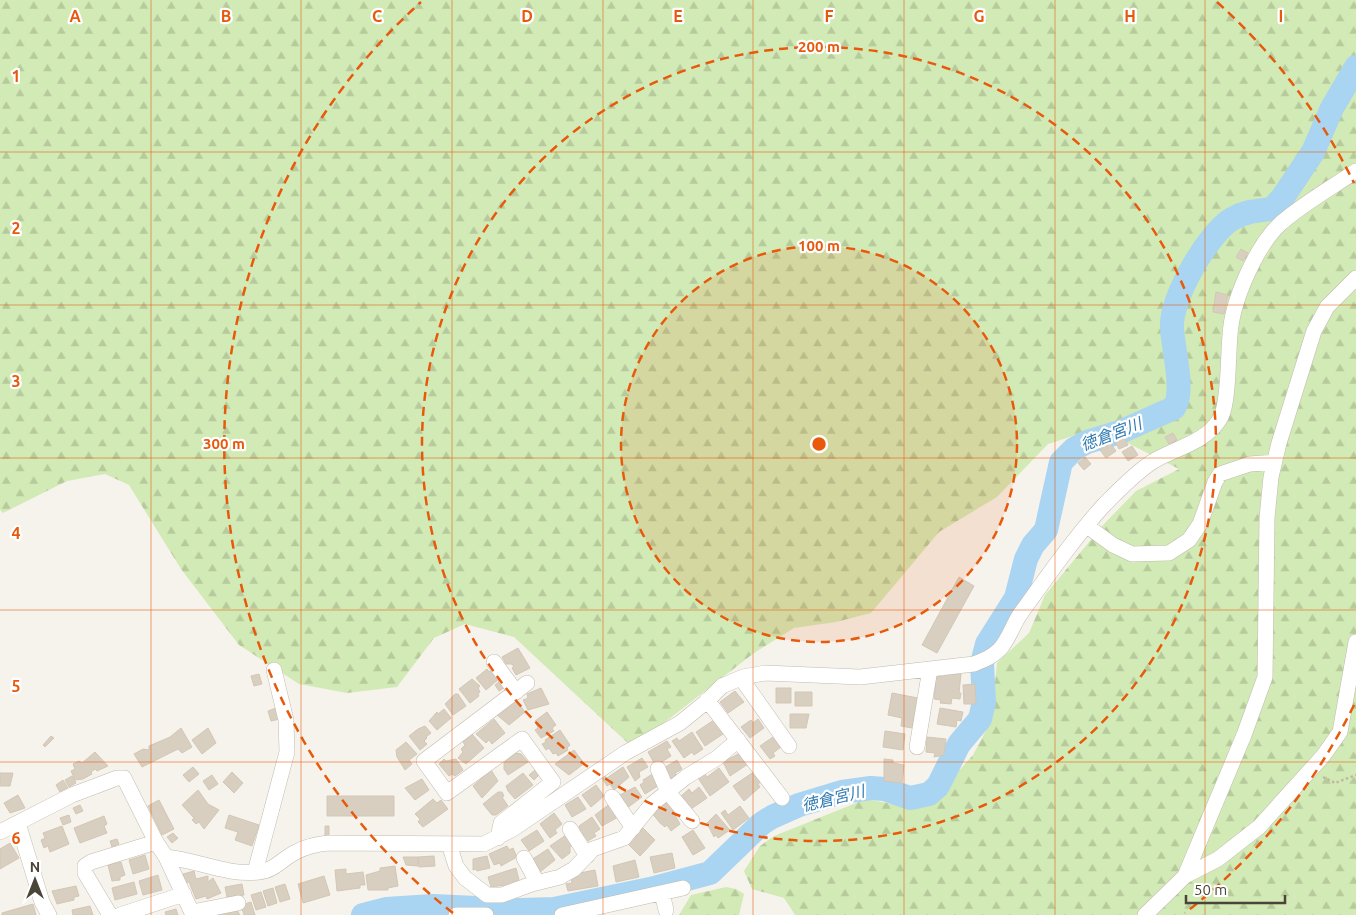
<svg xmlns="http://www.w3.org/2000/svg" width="1356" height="915" font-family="Ubuntu,'Noto Sans JP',sans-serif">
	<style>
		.forest { fill: url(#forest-firs) }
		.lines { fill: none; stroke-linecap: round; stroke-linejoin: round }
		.river { stroke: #a9d4f2; stroke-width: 24 }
		.building { fill: #d8cfc1; stroke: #d3c7b4 }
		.minor-casing { stroke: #c2bbae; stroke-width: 16 }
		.path { stroke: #c4b79f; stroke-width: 2.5; stroke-dasharray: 2.5 2.5; stroke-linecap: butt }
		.minor { stroke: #fff; stroke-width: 15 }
		.grid { fill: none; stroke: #e8590c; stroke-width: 1; stroke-opacity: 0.55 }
		.ring { fill: none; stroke: #e8590c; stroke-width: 2.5; stroke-dasharray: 9 6 }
		.labels { text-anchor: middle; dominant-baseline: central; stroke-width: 4.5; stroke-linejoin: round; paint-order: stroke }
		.water-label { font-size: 16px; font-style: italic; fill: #2e7ab2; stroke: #fff }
		.grid-label { font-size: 16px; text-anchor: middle; font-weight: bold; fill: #e8590c; stroke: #fff; stroke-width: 4.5; stroke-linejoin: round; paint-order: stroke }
		.centre { fill: #e8590c; stroke: #fff; stroke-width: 2.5 }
		.ring-label { font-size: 15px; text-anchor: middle; font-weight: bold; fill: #e8590c; stroke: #fff; stroke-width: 4.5; stroke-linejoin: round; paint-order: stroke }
	</style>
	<defs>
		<pattern id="forest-firs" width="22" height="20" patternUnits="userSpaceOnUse" patternTransform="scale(1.25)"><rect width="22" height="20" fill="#d2eab5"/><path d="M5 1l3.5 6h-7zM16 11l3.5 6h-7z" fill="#b6ca9c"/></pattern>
	</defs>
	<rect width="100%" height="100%" fill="#f6f3ec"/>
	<path class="forest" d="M0 0H1356V915H795L784 898 752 889 744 871 760 846 774 836 866 799 898 805 915 804 948 793 957 773 973 755 991 721 997 663 1029 633 1045 595 1104 524 1136 491 1179 469 1098 428 1048 444 997 497 939 532 871 613 836 622 794 628 754 653 638 743 631 746 514 637 465 624 434 638 397 687 347 693 299 684 239 645 181 569 129 485 105 474 67 481 3 513 0 510Z
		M726 887 736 889 744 894 739 915H679L691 895Z"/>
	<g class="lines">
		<path class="river" d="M363 915 386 909 433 906 521 910 554 909 650 889 710 873 761 824 772 817 799 805 842 792 871 788 884 789 910 798 929 794 938 786 959 744 980 719 984 702 982 663 987 644 1016 598 1026 559 1033 545 1046 530 1061 462 1074 449 1087 442 1120 432 1174 408C1185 391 1173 349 1172 328 1170 300 1207 234 1232 219 1245 211 1257 211 1272 209L1283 197 1313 152 1332 108 1356 67"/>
	</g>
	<path class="building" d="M1241 249 1248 253 1243 261 1236 257Z
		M1216 292 1228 295 1224 314 1213 312Z
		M1173 433 1177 440 1169 444 1165 437Z
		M1124 437 1128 445 1119 449 1115 441Z
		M1110 443 1116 451 1106 458 1100 450Z
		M1132 446 1138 455 1128 461 1122 452Z
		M1085 457 1091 464 1084 470 1078 463Z
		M959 577 974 586 937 653 922 645Z
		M518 648 530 668 516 675 512 668 514 666 511 664H506L502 657Z
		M494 668 500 678 486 690 476 678 487 669 489 672Z
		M944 672 961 674 959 693H961L960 699 952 698 951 704 940 703 941 700 934 699 936 676 944 677Z
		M259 674 262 684 254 686 251 676Z
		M472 679 480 686 478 688 480 692 478 694 479 696 470 703 459 689Z
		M500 681 505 687 499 691 495 685Z
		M975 684 976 704H964L963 685Z
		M541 688 549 704 528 710 523 700 528 698 527 694Z
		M776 688H791V703H776Z
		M735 691 744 702 728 713 720 702Z
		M795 692H812V706H795Z
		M892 693 918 698 912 728 901 726 902 718 888 715Z
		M455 694H458L466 706 453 715 445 704Z
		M516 700 525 712 509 725 497 715Z
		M276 708 280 719 271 721 268 711Z
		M940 708 963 712 961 721 957 720 956 727 937 724Z
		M444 709 451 718 437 730 429 721 437 712 438 714Z
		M547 712 556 725 552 728 554 731 541 738 535 730 538 728 535 721Z
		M790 714H809L806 728H790Z
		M494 719 505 733 492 744 489 740 486 743 476 734Z
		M758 719 764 728 750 738 741 727 751 720 753 723Z
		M714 720 723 734 705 746 696 732Z
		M425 726 431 733 426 737 427 738 424 741 427 744 420 750 409 736 418 729Z
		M181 728 192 747 182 753 178 749 142 767 134 754 143 749 149 750V746L170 737Z
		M208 728 216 743 202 754 192 740Z
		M560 730 570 745 567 748 568 750 558 756 556 753 553 754 549 748 546 750 542 744 546 742 545 740Z
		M885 731 905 734 903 750 883 747Z
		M692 732 703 749 694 755 692 752 684 758 672 741 677 738 679 741Z
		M472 734 484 748 466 764 458 758 463 752 461 749 465 745 463 742Z
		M51 736 54 738 45 747 43 745Z
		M773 737 781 747 773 753 775 756 770 759 760 746Z
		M927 737 946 739 944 755 934 757 935 753 926 752Z
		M667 741 671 747 667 749 671 756 660 763 658 760 654 763 648 752Z
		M406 742 417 754 409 760 412 764 405 770 397 757 396 750Z
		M574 750 583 762 581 763 582 765 569 775 555 764Z
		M95 752 108 766 97 771 95 769 91 772 92 774 83 779 75 780 71 771 75 769 73 764 79 761 82 763Z
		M514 753 521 754 528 762 508 775 504 769V763Z
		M740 753 748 764 730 776 723 762Z
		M642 758 648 767 639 772 640 777 635 781 627 767Z
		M444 759 446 761 456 759 463 770 455 776 452 774 449 776 439 764Z
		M884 759 893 760V763L904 765 902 783 884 781Z
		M677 760 682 769 675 773 677 776 671 780 662 769Z
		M193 767 199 774 189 782 183 775Z
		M623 767 629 777 614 790 610 784 607 786 602 778 605 776 607 778Z
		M719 768 729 782 710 796 698 778 705 774 707 777Z
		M491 770 498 781 482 798 473 786Z
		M535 770 540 774 534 780 529 775Z
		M755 771 762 781 758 784 760 787 744 801 733 786Z
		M232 772 243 783 234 793 223 782Z
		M0 773H13L10 786H0Z
		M523 773 533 785 515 799 508 791 506 786Z
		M654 773 661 784 645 794 640 785 644 782 643 780Z
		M212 775 218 784 209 790 203 781Z
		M72 776 76 783 69 787 65 780Z
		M422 779 429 790 415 800 405 788Z
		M63 780 68 788 60 792 56 785Z
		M596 785 604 796 591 807 582 795Z
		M635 787 642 797 627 808 618 796Z
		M699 787 707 798 691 809 681 796 689 789 692 793Z
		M198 790 208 804 219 810 204 829 199 822 196 824 192 820 194 818 182 805Z
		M498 792H502L504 796 502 797 508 806 496 815H492L483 804Z
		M18 795 25 808 10 813 4 803Z
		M327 796H394V816H327Z
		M578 797 586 809 572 817 565 805Z
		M433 799 437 803 441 800 448 809 423 827 418 822 420 819 415 814Z
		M159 800 174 829 162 835 148 806Z
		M611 803 620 816 602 826 595 815Z
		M666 803H669L677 814 675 815 680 824 671 831 667 825 665 827 660 823 652 813Z
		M80 805 83 811 76 814 73 808Z
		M740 806 749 818 733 830 721 813 725 810 728 815Z
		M554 813 562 824 555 830 557 833 550 838 540 824Z
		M716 814 730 830 718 838 716 835 714 837 707 823Z
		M69 815 71 822 63 825 60 818Z
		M229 815 259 825 252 846 235 840 238 832 225 828Z
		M104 816 107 824 104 826 107 833 80 843 74 828Z
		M592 817 600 829 594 833 596 836 588 841 584 835 581 837 577 832 580 829 579 826Z
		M62 826 69 844 50 852 48 846 44 848 41 840 45 838 43 833Z
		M325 826H329V836H325Z
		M643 828 655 840 640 856 628 844Z
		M537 830 544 841 529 851 521 840Z
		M693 830 705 848 693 855 682 837Z
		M173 833 178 838 172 843 167 837Z
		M566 835 573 845 570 847V853L562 859 550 846Z
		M117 839 119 844 112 847 110 841Z
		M10 843 19 858 0 869V849Z
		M507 846 509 850 513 848 517 857 501 866 500 863 494 865 489 854Z
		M548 849 555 860 540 872 531 860Z
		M672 853 675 868 654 873 650 857Z
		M145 855 149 869 133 874 129 860Z
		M434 856 435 866 419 867 418 857Z
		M487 856 490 868 477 871 476 869 473 870V859Z
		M403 857H418V866L406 865Z
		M635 860 639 877 616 882 613 866Z
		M121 862 125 875 120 877V880L112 881 108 865Z
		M395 866 398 886 388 888V890H368L366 875 380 871V868Z
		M516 868 519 880 512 882 513 884 491 887 488 877Z
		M346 869V874L363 872 365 885H360V888L337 891 335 870Z
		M595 870 598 886 568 891 566 884 572 883 571 878 575 877V874Z
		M194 871 196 879 208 876V882L213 878 221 893 207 899 206 896 196 899 189 882 185 883 183 874Z
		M158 875 162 890 143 895 139 881Z
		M324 876 330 895 303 903 298 884Z
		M134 882 137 894 115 900 112 888Z
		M242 884 244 895 227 897 225 887Z
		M285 884 290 899 280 902 275 887Z
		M76 886 79 896 74 897V900L57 904 52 891Z
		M273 888 277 903 268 906 263 891Z
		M261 892 266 907 256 910 251 895Z
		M251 902 255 915H244L241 905Z
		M33 904 36 915H2V913Z
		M90 906 93 915H73L72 910Z
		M176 909 178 915H166L165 912Z
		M237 910 240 915H211Z"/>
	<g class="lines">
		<g class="minor-casing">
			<path id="minor" d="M1087 526 1113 545 1132 554 1169 553 1189 540 1200 524 1215 482 1220 474 1250 464 1274 462
				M494 662 516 692
				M741 678 789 746
				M707 700 782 798
				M917 747 930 669
				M658 769 668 792 692 821
				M612 797 633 828
				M18 823 42 902 49 915
				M570 829 587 856
				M0 832 72 795 117 778H124L156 842 166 857C197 860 228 876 259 872 274 871 283 858 296 852 307 846 317 844 329 843L484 844 513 829 625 753 680 723 706 702 722 686 743 677 765 673 860 677 974 664C984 660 992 657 1000 649 1009 639 1013 624 1021 613 1047 577 1074 538 1104 505 1119 490 1134 474 1152 462 1174 448 1207 443 1221 417 1229 401 1228 355 1230 335 1232 301 1256 246 1281 223 1304 203 1331 188 1356 171
				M498 838 501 823 553 782 522 739 447 793 424 761 527 683
				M449 844 456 866 465 878 487 895H502L532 884 560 877 574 869 593 849 624 838 652 804 686 777 717 758 738 740
				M166 857 193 915
				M524 858 537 882
				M255 872 287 752 286 720 274 670
				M1185 876 1244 735 1265 677 1267 518 1271 477 1279 443 1314 331 1327 307 1356 278
				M662 893 666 910
				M192 912 238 903
				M110 915 85 873V866L91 862 156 842
				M120 915 184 894
				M456 915H486
				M562 915 683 888
				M1145 915 1185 876 1218 859 1259 827 1323 756 1340 732 1356 642"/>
		</g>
		<path class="path" d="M1323 777 1335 783 1356 775"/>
		<use href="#minor" class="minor"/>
	</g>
	<path class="grid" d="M151 0V915M301 0V915M452 0V915M603 0V915M753 0V915M904 0V915M1055 0V915M1205 0V915M0 152H1356M0 305H1356M0 458H1356M0 610H1356M0 762H1356"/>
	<circle cx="819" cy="444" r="198" fill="#e8590c" fill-opacity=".12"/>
	<g class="ring">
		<circle cx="819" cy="444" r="198"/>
		<circle cx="819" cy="444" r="397"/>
		<path d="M1354 705A595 595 0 0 1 1185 913M453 913A595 595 0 0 1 421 2M1217 2A595 595 0 0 1 1354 183"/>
	</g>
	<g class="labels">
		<g class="water-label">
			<text transform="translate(1111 434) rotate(-21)">徳倉宮川</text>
			<text transform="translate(833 798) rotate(-14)">徳倉宮川</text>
		</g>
	</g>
	<g class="grid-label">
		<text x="75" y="22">A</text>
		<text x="226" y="22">B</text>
		<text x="377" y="22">C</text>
		<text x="527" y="22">D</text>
		<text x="678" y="22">E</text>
		<text x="829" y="22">F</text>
		<text x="979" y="22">G</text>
		<text x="1130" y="22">H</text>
		<text x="1281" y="22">I</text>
		<text x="16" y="82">1</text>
		<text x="16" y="234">2</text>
		<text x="16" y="387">3</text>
		<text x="16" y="539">4</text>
		<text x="16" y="692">5</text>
		<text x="16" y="844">6</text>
	</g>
	<circle cx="819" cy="444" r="8" class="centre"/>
	<g class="ring-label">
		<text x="819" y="52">200 m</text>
		<text x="819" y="251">100 m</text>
		<text x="224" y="449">300 m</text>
	</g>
	<g transform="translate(35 880)" stroke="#ffffff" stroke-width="4" paint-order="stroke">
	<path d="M0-4L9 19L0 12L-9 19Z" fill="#4b4439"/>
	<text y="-8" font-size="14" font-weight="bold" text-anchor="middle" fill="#4b4439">N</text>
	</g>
	<path d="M1186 895v8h99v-8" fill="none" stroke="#4b4439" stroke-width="2.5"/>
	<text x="1194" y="895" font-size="15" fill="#4b4439" stroke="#ffffff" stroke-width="4" paint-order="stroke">50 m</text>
</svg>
